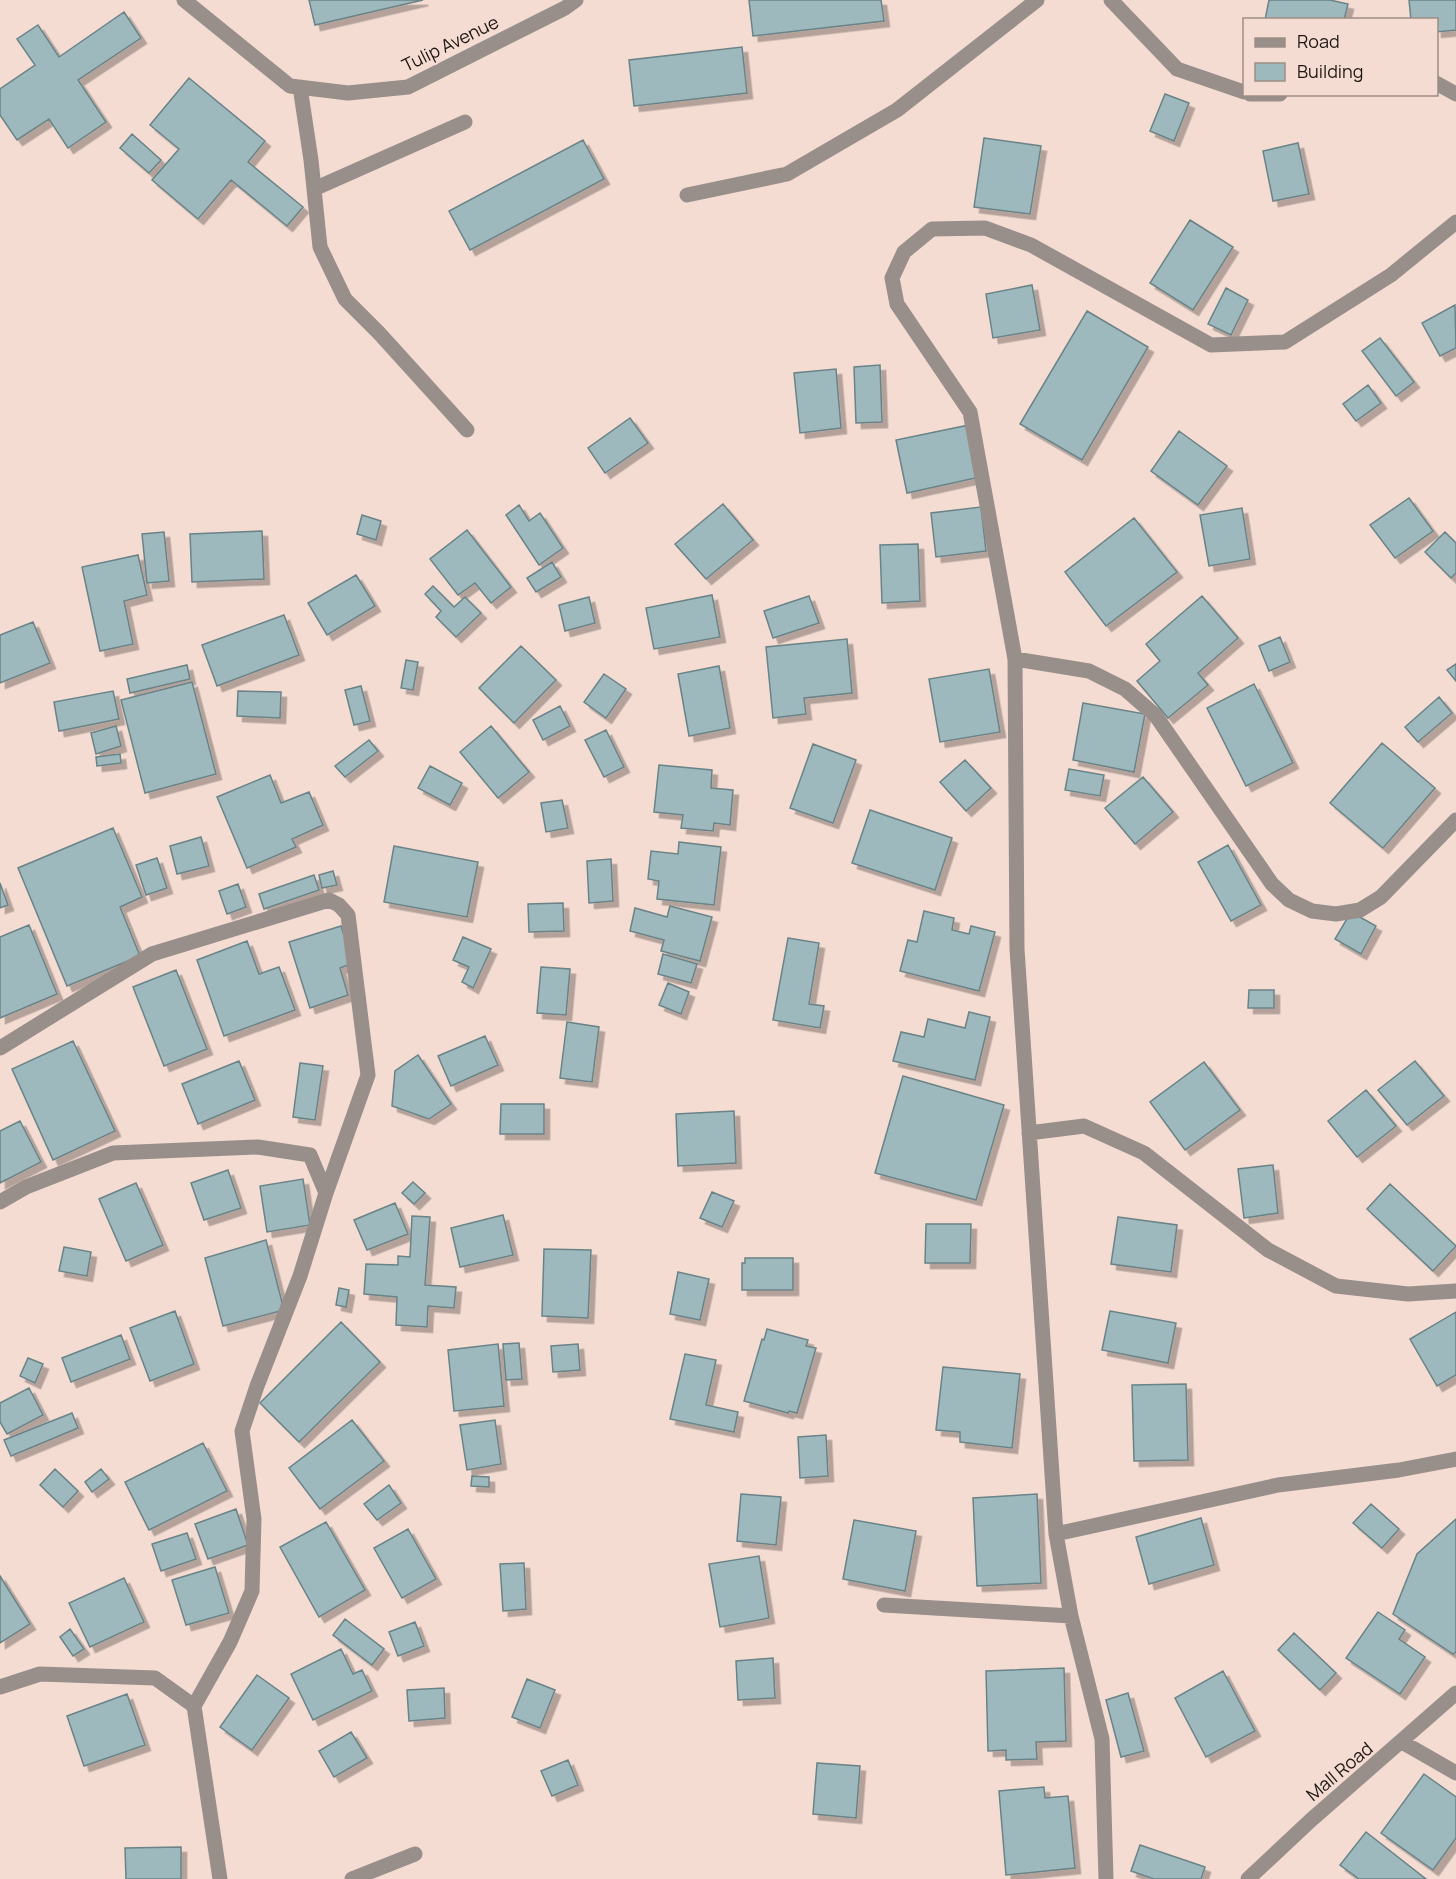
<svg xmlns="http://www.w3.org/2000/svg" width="1456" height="1879" font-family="Manrope,sans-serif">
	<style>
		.building { fill: #9eb9bd; stroke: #6a8387; stroke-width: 1.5; filter: url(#shadow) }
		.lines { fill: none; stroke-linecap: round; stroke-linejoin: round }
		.minor { stroke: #988e8a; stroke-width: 15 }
		.labels { text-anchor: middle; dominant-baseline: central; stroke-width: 4.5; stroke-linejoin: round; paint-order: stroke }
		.street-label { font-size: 18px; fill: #1f1713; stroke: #f4dcd2 }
	</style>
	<defs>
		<filter id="shadow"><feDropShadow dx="5.5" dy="5.5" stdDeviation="0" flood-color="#0004"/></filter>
	</defs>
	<rect width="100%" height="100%" fill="#f4dcd2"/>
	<path class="building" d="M309 0H423L315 25Z
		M749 0H881L884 21 753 36Z
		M1269 0H1330L1348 4 1344 20H1265Z
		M1409 0H1456V30L1436 32V20H1411Z
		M124 12 141 38 78 80 106 122 68 148 49 119 17 140 0 115V89L35 65 17 39 38 25 59 57Z
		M742 47 747 93 634 106 629 60Z
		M189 78 265 141 248 162 303 207 287 226 231 180 198 219 152 180 179 149 150 125Z
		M1165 94 1189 103 1174 141 1150 131Z
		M132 134 161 160 149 173 120 148Z
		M984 138 1041 146 1030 214 974 207Z
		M583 140 604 179 470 250 449 211Z
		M1298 143 1309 194 1273 201 1263 151Z
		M1190 220 1233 247 1193 310 1150 283Z
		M1032 285 1040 330 993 338 986 294Z
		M1226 288 1248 300 1231 335 1208 324Z
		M1455 305 1456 348 1440 356 1422 323Z
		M1087 311 1148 347 1082 460 1020 424Z
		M1380 338 1414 382 1396 396 1362 351Z
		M880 365 882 422 856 423 854 367Z
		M836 369 841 428 800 433 794 373Z
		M1368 385 1381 403 1356 421 1343 404Z
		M630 418 648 443 605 473 588 448Z
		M969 425 980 477 907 493 896 440Z
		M1179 431 1227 466 1198 505 1151 471Z
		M1409 498 1433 531 1395 558 1370 525Z
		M723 504 753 540 706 579 675 544Z
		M519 505 529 521 540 513 563 548 539 565 506 515Z
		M981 507 986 551 936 557 931 513Z
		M1242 508 1250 559 1209 566 1200 515Z
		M362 515 381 521 376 540 357 534Z
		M1134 518 1177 572 1106 626 1065 572Z
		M467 530 511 587 491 603 475 583 458 595 430 559Z
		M262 531 264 579 192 582 190 534Z
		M164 532 169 581 147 583 142 534Z
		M1445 532 1456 543V573L1451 578 1425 552Z
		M918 544 920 601 882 603 880 545Z
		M138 555 147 595 124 601 133 644 100 651 82 567Z
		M552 562 561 577 536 592 527 578Z
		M356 575 375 606 327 635 308 603Z
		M433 586 454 607 465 597 481 613 456 637 436 617 441 611 425 594Z
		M712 595 720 637 654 649 646 608Z
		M809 596 819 623 773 638 764 611Z
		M1202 596 1238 638 1198 673 1208 685 1168 718 1137 681 1160 661 1146 644Z
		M589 597 595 623 565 631 559 605Z
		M284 615 299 655 217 686 202 645Z
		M33 622 50 663 0 683V635Z
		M1280 637 1290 662 1269 671 1259 646Z
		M847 639 852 693 804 698 806 714 773 718 766 647Z
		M521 646 556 680 514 723 479 688Z
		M406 660 418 662 413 690 401 688Z
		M1456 664V681L1447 670Z
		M187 665 190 679 130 693 127 679Z
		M719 666 730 728 689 736 678 674Z
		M989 669 1000 732 940 742 929 679Z
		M604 674 626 689 606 718 584 702Z
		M192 682 216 774 145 793 121 700Z
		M1254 684 1293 763 1246 786 1207 708Z
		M361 686 370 721 354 725 345 690Z
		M113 691 119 719 59 731 54 702Z
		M238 691 281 692 280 718 237 716Z
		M1439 697 1452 713 1418 742 1405 727Z
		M1083 703 1145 714 1134 772 1073 760Z
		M560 706 570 726 543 740 533 720Z
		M116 726 121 746 96 754 91 733Z
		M491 726 529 772 498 798 460 752Z
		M606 730 624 767 604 777 585 740Z
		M369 740 378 751 345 777 335 766Z
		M1382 743 1435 788 1383 848 1330 803Z
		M813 744 856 760 833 823 790 808Z
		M120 754 121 763 97 766 96 757Z
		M965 760 991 788 966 811 940 782Z
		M659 765 712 770 711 788 733 790 730 825 714 823 713 831 681 828 683 815 654 812Z
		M430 766 462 783 450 805 418 788Z
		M1069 769 1104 775 1100 796 1065 790Z
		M270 775 281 803 309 792 323 825 292 839 296 847 247 868 217 797Z
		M1143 777 1173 812 1135 844 1105 808Z
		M562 800 568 828 546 832 541 803Z
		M870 810 952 838 935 890 852 863Z
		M113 828 142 897 120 907 140 956 67 986 18 868Z
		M201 837 209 866 177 874 170 846Z
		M679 842 721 847 714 905 657 899 659 881 648 879 651 851 678 854Z
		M1228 845 1261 905 1231 921 1198 862Z
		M394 846 478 862 467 917 384 902Z
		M157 858 167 888 146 895 136 865Z
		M611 859 613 901 589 903 587 861Z
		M333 871 337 885 322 888 319 875Z
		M314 875 319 890 264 909 259 894Z
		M0 883 8 905 0 908Z
		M238 884 246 907 227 914 219 891Z
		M563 903 564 931 529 932 528 904Z
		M670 906 712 917 700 961 661 951 664 940 630 931 635 908 667 917Z
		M924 911 954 918 952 930 969 934 971 926 995 932 979 991 900 971 908 940 917 942Z
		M1351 912 1376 926 1361 954 1335 939Z
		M29 925 57 994 0 1018V937Z
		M341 926 353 963 340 968 348 995 310 1008 289 942Z
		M463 937 491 949 473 988 462 982 469 967 453 960Z
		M788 938 819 943 809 1004 824 1006 820 1028 773 1020Z
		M247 941 259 974 279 967 295 1010 224 1036 197 960Z
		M663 954 697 964 691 983 658 974Z
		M541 967 570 969 566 1015 537 1013Z
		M176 970 207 1049 164 1066 133 987Z
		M668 983 689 992 681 1014 659 1005Z
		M1249 990H1274V1008H1248Z
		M969 1012 990 1017 975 1080 893 1061 901 1032 924 1037 928 1019 965 1028Z
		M567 1022 599 1027 592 1082 560 1078Z
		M485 1036 498 1065 451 1086 438 1056Z
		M73 1041 115 1131 53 1160 12 1069Z
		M418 1055 451 1104 429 1119 392 1106 395 1071Z
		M239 1061 255 1100 198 1124 182 1084Z
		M1415 1061 1444 1096 1407 1125 1378 1090Z
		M1204 1062 1240 1110 1185 1150 1150 1102Z
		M300 1063 323 1066 315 1120 293 1117Z
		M903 1076 1004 1105 976 1200 875 1173Z
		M1366 1090 1396 1126 1357 1157 1328 1121Z
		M501 1104H544V1134H500Z
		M734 1111 736 1163 678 1166 676 1114Z
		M20 1121 41 1162 0 1183V1131Z
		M1273 1165 1278 1213 1244 1218 1238 1169Z
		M228 1170 241 1208 204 1220 191 1183Z
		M303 1179 310 1225 267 1232 260 1186Z
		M413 1182 425 1193 414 1204 402 1193Z
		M136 1183 163 1245 126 1261 99 1199Z
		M1390 1184 1456 1246 1433 1271 1367 1209Z
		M712 1192 734 1201 722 1227 700 1218Z
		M395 1203 408 1234 367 1250 354 1220Z
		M503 1215 513 1255 460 1267 451 1228Z
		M412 1216 430 1217 425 1285 456 1287 454 1308 428 1306 427 1327 396 1325 397 1297 364 1294 366 1264 398 1265V1256L410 1257Z
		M1118 1217 1177 1225 1171 1272 1111 1264Z
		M926 1224H971L970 1263H925Z
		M266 1240 284 1310 223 1326 205 1258Z
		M64 1247 91 1252 87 1276 59 1271Z
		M544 1249 591 1250 588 1318 542 1316Z
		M745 1258H793V1290H742V1263H745Z
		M678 1272 709 1279 700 1320 670 1314Z
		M339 1288 349 1290 346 1307 336 1305Z
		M175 1311 194 1364 150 1381 130 1328Z
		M1110 1311 1176 1323 1168 1363 1102 1350Z
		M1456 1312V1375L1437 1386 1410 1339Z
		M341 1322 380 1362 299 1442 260 1403Z
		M767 1329 808 1340 806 1346 816 1348 797 1413 789 1411 788 1413 744 1401 762 1339 764 1340Z
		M121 1335 130 1359 71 1382 62 1358Z
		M519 1343 522 1379 506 1380 503 1344Z
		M498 1344 504 1406 454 1411 448 1350Z
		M578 1344 580 1370 553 1372 551 1346Z
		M685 1354 716 1360 706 1405 738 1412 734 1432 670 1419Z
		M28 1358 43 1364 35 1383 20 1376Z
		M943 1367 1020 1374 1012 1448 960 1442V1432L936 1430Z
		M1186 1384 1188 1460 1134 1461 1132 1385Z
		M29 1388 43 1415 7 1434 0 1422V1403Z
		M72 1413 78 1428 11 1456 4 1440Z
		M352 1420 384 1461 320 1509 289 1468Z
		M495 1420 501 1464 467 1470 460 1425Z
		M826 1435 828 1476 800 1478 798 1437Z
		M203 1443 227 1491 149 1530 125 1482Z
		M55 1469 78 1491 63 1507 40 1485Z
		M101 1469 109 1479 92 1492 85 1482Z
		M472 1476 489 1477V1487L471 1486Z
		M389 1485 401 1503 377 1520 364 1504Z
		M741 1494 781 1497 776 1545 737 1541Z
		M1037 1494 1041 1583 977 1586 973 1498Z
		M1371 1504 1399 1529 1382 1548 1353 1523Z
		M236 1509 248 1545 208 1559 195 1524Z
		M1201 1518 1214 1565 1149 1584 1136 1537Z
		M1456 1519V1652L1453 1654 1393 1614 1417 1554Z
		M854 1520 916 1531 905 1591 843 1579Z
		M326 1522 365 1590 319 1617 280 1547Z
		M408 1529 436 1579 402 1598 374 1548Z
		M187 1533 196 1559 161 1571 152 1544Z
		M759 1556 769 1618 720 1627 709 1564Z
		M524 1563 526 1609 503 1611 500 1564Z
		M215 1567 229 1613 186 1625 172 1580Z
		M0 1576 30 1624 0 1643Z
		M124 1578 144 1622 90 1647 69 1603Z
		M1378 1612 1405 1630 1399 1639 1425 1657 1400 1694 1346 1658Z
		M345 1619 384 1649 372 1665 333 1635Z
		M415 1622 424 1646 398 1656 389 1632Z
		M70 1629 84 1649 73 1656 60 1637Z
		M1294 1633 1336 1673 1320 1690 1278 1650Z
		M341 1649 353 1674 362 1670 372 1691 313 1720 291 1674Z
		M773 1658 775 1698 738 1700 736 1661Z
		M1064 1668 1066 1741 1036 1742 1037 1759 1006 1760V1750L988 1751 986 1671Z
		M1223 1671 1255 1731 1206 1757 1175 1698Z
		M257 1675 289 1698 252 1750 220 1727Z
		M527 1679 555 1690 540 1728 512 1717Z
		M444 1688 445 1718 409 1721 407 1690Z
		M1128 1693 1144 1751 1121 1757 1106 1700Z
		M127 1694 145 1745 84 1766 67 1716Z
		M351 1732 367 1758 334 1777 319 1751Z
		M568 1760 578 1785 552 1796 541 1771Z
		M817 1763 860 1766 856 1818 813 1814Z
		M1424 1774 1456 1797V1838L1433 1870 1381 1833Z
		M1044 1787 1045 1798 1068 1796 1075 1868 1006 1875 999 1791Z
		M1366 1832 1426 1879H1359L1340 1865Z
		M1140 1845 1205 1867 1201 1879H1154L1131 1871Z
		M181 1847V1879H126L125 1848Z"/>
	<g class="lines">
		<path class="minor" d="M184 0 290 86 348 93 408 87 565 8 576 0
			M1111 0 1177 69 1244 92
			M1436 83 1456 94
			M300 87 311 160 320 247 345 299 379 333 467 430
			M1250 94H1280
			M314 189 465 122
			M687 195 787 174 897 110 1037 0
			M1015 659 1089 671 1125 689 1156 716 1272 884 1289 900 1312 911 1336 914 1360 910 1381 897 1456 820
			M0 1048 152 954 329 900 339 905 348 915 368 1075 326 1193
			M1029 1133 1084 1126 1144 1153 1268 1250 1336 1286 1408 1294 1456 1291
			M0 1202 26 1187 113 1153 258 1147 310 1155 326 1193 300 1276 257 1386 242 1431 254 1519 252 1591 230 1642 194 1706 220 1879
			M1056 1534 1278 1485 1399 1470 1456 1459
			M884 1605 1071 1616
			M0 1687 40 1674 155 1678 194 1706
			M1402 1742 1456 1773
			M352 1879 415 1854
			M1106 1879 1102 1739 1071 1616 1056 1534 1017 949 1015 659 970 412 897 304 892 278 904 252 932 229 985 228 1031 245 1211 345 1285 342 1391 275 1456 222
			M1248 1879 1311 1820 1456 1693"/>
	</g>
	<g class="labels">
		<g class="street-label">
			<text transform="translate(450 43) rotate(-26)">Tulip Avenue</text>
			<text transform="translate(1339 1771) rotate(-40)">Mall Road</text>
		</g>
	</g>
	<rect x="1243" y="18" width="195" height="78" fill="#f4dcd2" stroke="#9f8d86" stroke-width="1.5"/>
	<rect x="1255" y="38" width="30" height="9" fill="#988e8a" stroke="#9f8d86" stroke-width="1.5"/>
	<text x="1297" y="48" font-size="18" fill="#1f1713">Road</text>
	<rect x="1255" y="63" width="30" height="18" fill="#9eb9bd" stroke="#9f8d86" stroke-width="1.5"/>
	<text x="1297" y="78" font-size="18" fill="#1f1713">Building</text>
</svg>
